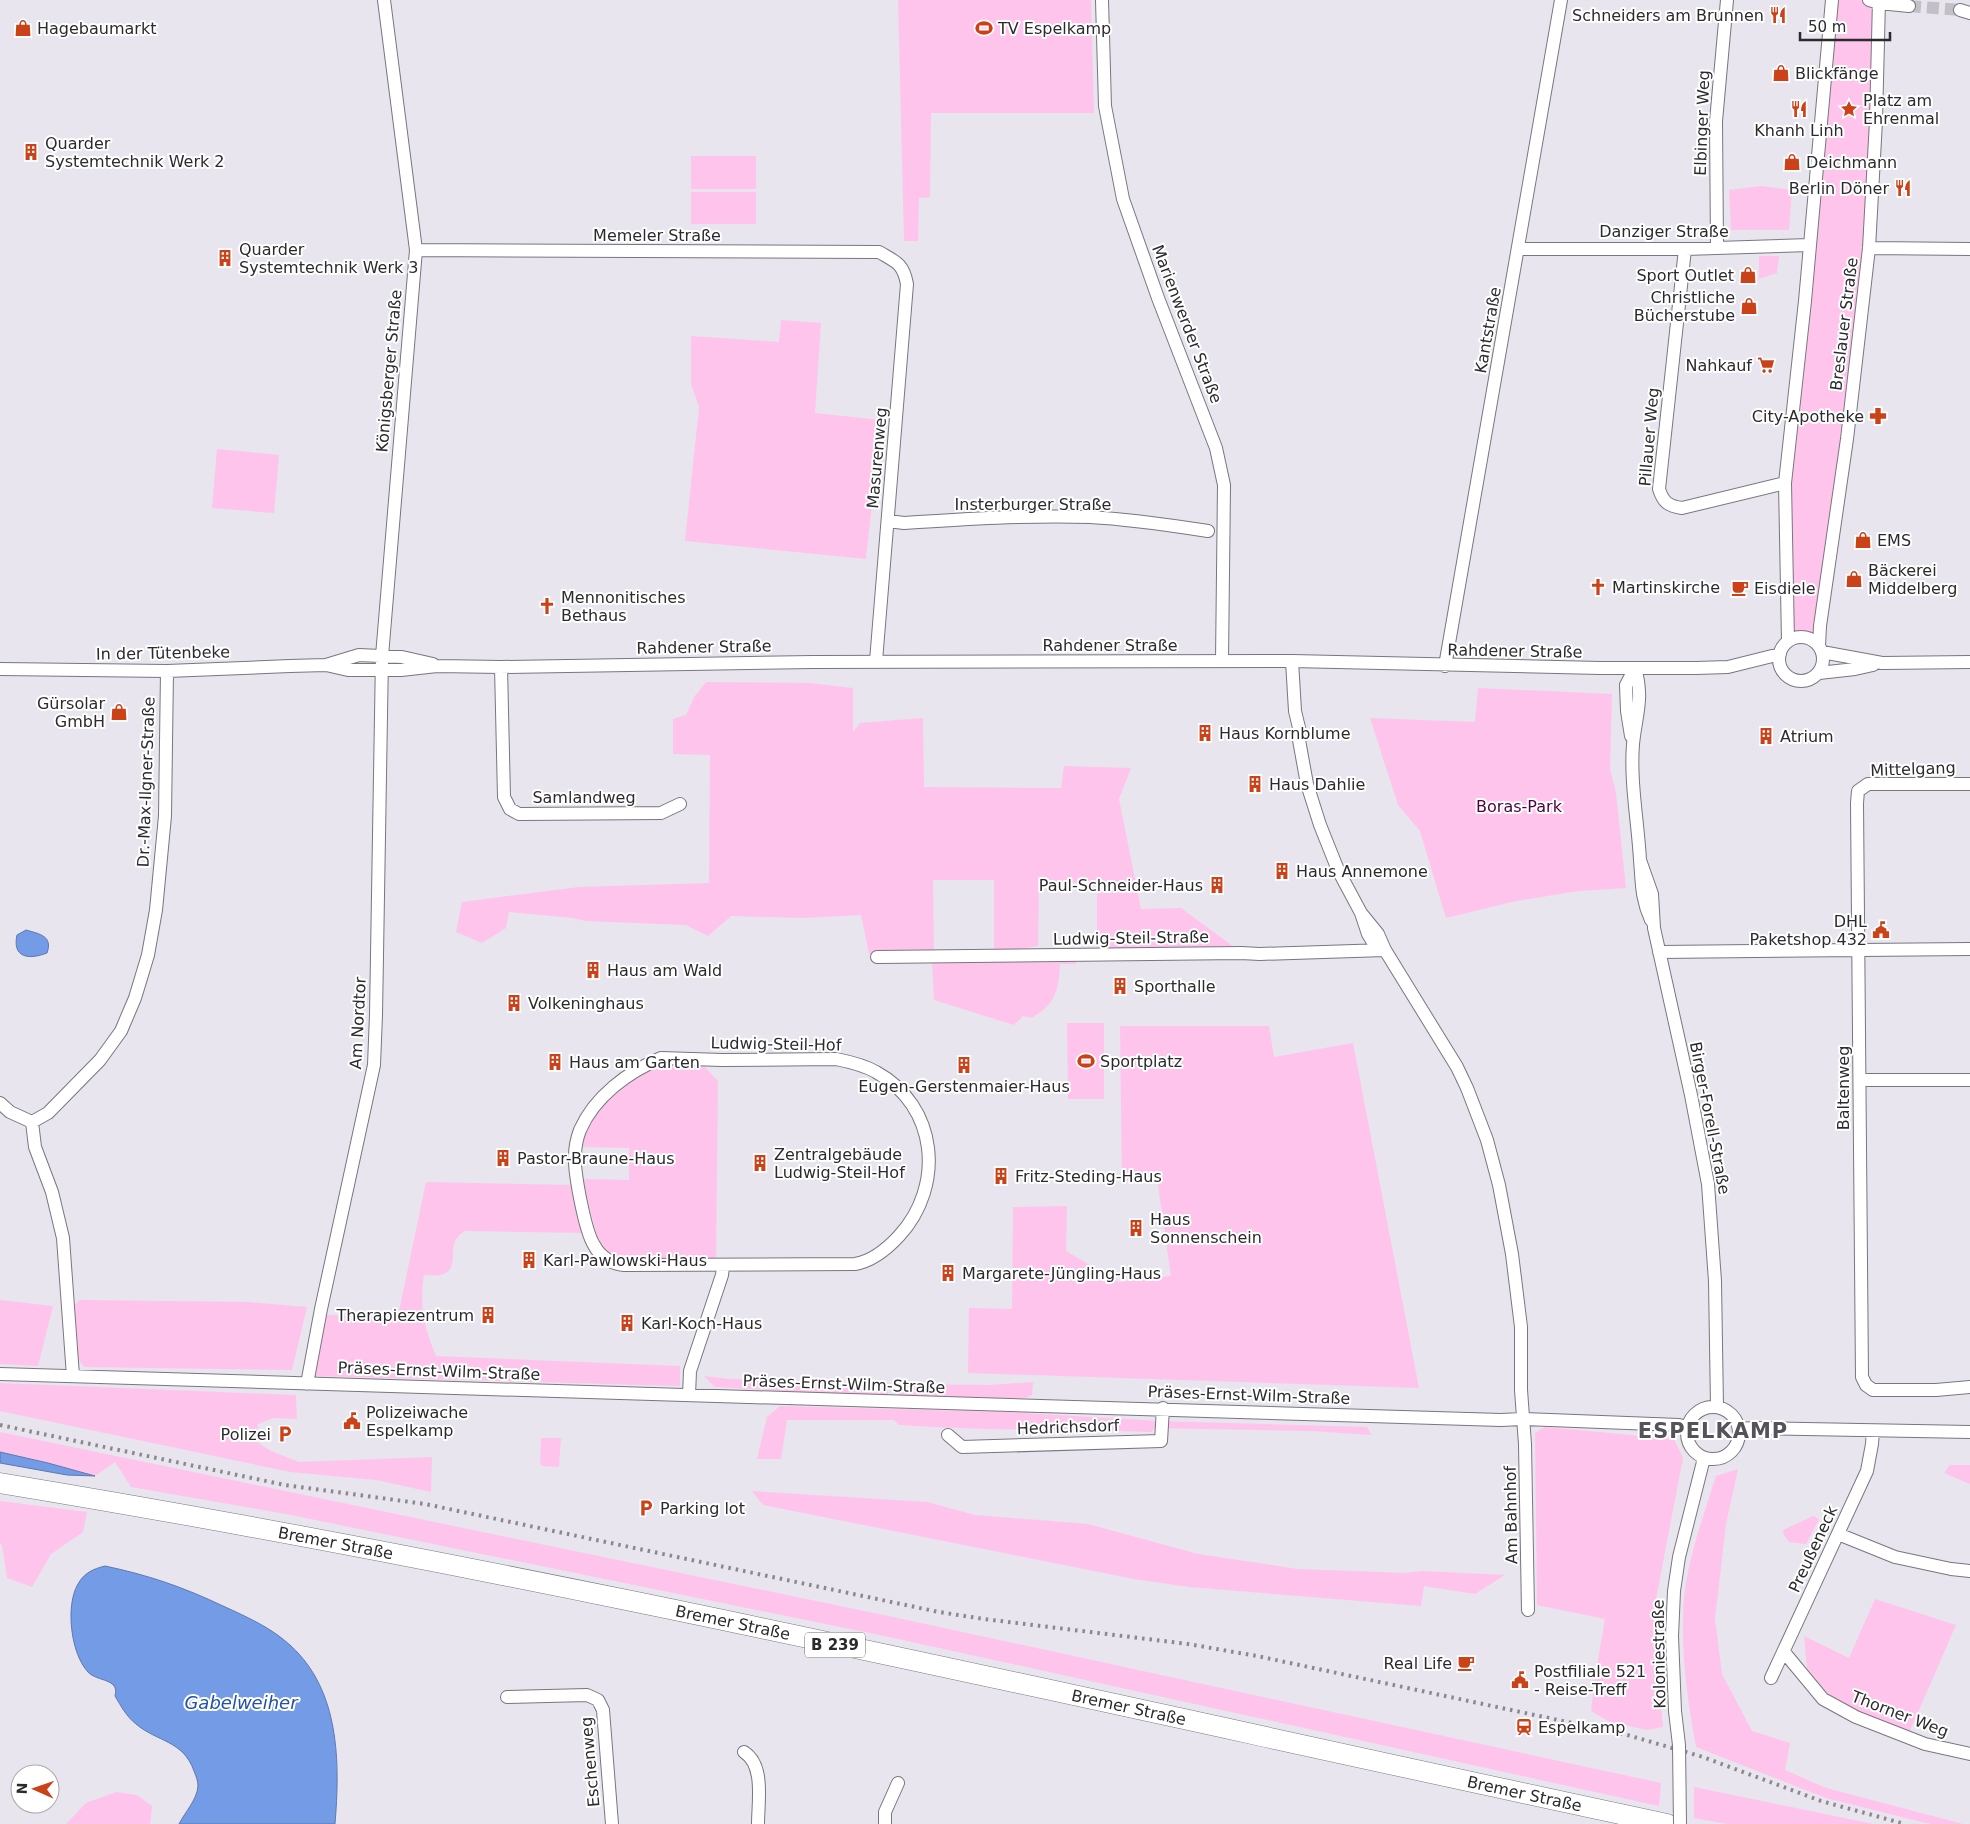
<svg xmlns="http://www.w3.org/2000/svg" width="1970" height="1824" font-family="'DejaVu Sans',sans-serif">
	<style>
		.green { fill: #ffc4ec }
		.water { fill: #739be6; stroke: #5d79ae }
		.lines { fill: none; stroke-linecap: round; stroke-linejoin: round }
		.street-tunnel { stroke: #c2c0c7; stroke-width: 12; stroke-dasharray: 12 6; stroke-linecap: butt }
		.street-casing { stroke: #79767e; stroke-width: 14 }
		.primary-casing { stroke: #79767e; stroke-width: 21 }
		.street { stroke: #fff; stroke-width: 12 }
		.primary { stroke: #fff; stroke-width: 20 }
		.rail { stroke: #8a888e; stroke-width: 4; stroke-dasharray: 2.5 5; stroke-linecap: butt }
		.street-bridge-casing { stroke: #79767e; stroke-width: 14; stroke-linecap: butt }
		.street-bridge { stroke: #fff; stroke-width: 12 }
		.labels { text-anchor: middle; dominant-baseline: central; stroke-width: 4; stroke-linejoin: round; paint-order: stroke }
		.shield { fill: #fff; stroke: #6b6a6c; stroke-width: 1 }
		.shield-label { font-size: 15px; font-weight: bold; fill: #2b2a2d }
		.poi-label { font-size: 16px; fill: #2b2a2d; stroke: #fff; text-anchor: start }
		.street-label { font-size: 16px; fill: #2b2a2d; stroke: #fff }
		.park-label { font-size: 16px; fill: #4c033d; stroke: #fff }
		.water-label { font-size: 18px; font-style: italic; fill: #2450a8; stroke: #fff }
		.district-label { font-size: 21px; font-weight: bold; letter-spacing: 1px; fill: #555359; stroke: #fff }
	</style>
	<rect width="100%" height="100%" fill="#e8e5ee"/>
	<path class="green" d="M898 0H1091L1094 113H931L930 197 919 198 918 241H904Z
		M1836 0H1873L1870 124 1861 290 1814 632H1792L1789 489Z
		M691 156H756V189H691Z
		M1761 186 1792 190 1789 230H1731L1729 190Z
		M691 192H756V224H691Z
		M1759 256H1779L1777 273 1759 279Z
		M781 320 821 323 815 413 881 420 866 559 685 541 699 407 691 384V336L779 342Z
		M217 449 279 455 274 513 212 508Z
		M706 682 809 683 853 688V732L860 723 923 718 924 787 1061 788 1064 766 1131 768 1119 799 1141 909 1181 908 1238 950 1097 951V883L1039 882 1038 946 994 953V880H933L934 953 869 954 861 915 803 918 731 916 708 936 686 925 585 921 573 918 509 912 506 928 482 943 456 932 462 902 579 887 709 883 710 755 673 754V719L686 715 694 697Z
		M1478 688 1612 694 1610 769 1616 793 1626 888 1579 891 1516 901 1446 918 1420 831 1398 805 1370 718 1475 722Z
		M1076 957V964H1060C1059 990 1055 1005 1031 1018L1023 1016 1014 1025 934 1000 932 962Z
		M1067 1023H1104V1099H1068Z
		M1120 1026H1269L1274 1057 1353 1043 1419 1388 968 1373 969 1308 1012 1309 1013 1207 1067 1206 1066 1251 1118 1282 1171 1276 1157 1178 1122 1182Z
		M659 1062H700L718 1081 716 1261 619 1260 607 1253 597 1236 582 1179 629 1180V1148L582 1147C589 1105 626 1083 659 1062Z
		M426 1182 575 1185 585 1233 465 1231C442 1243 464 1270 440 1275 435 1276 429 1275 424 1275 419 1307 424 1327 436 1356L680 1366V1386L315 1376 325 1315 398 1316Z
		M0 1300 53 1306 38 1366 0 1364Z
		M80 1300 248 1302 307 1307 292 1370 84 1367 78 1359 72 1308Z
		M704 1376 729 1379 888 1383V1397L715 1387Z
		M1033 1382 1032 1395 1025 1398 898 1399V1384L989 1385Z
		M0 1383 296 1395 297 1419 273 1418 258 1424 257 1442 271 1451 299 1462 432 1457 431 1492 376 1480 290 1472 0 1411Z
		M780 1406 1007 1412 1158 1421 1367 1427 1371 1435 1312 1431 1155 1428 1151 1432C1067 1429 983 1431 899 1425L894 1420H787L781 1459H757L767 1417Z
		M1545 1427 1674 1439 1683 1458 1654 1609V1628L1663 1727 1647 1730 1610 1722 1591 1711 1595 1677 1605 1619 1537 1605 1535 1433Z
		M0 1432 893 1617 1661 1783 1659 1806 889 1637 286 1514 131 1487 115 1462 95 1476 48 1463 0 1452Z
		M541 1438H561L559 1467 543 1466 540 1464Z
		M1950 1465H1970V1484L1944 1473Z
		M1738 1469 1726 1524 1715 1619 1722 1674 1752 1731 1790 1743 1785 1770 1826 1788 1963 1824H1930L1826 1798 1696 1747C1688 1704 1682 1661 1683 1618 1683 1570 1702 1521 1716 1476Z
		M752 1491 927 1502 975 1515 1088 1524 1198 1554 1298 1569 1404 1573 1423 1571 1505 1575 1475 1594 1424 1586 1421 1606 1189 1587 1134 1579 763 1505Z
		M0 1501 87 1512 83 1532 51 1554 32 1587 7 1578 2 1545 0 1544Z
		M1813 1516 1819 1519 1806 1544 1789 1542 1784 1535 1783 1530Z
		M1875 1599 1956 1625 1909 1733 1857 1711 1829 1695 1807 1668 1804 1636 1849 1658Z
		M1694 1787 1873 1824H1727L1694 1818Z
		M116 1792 137 1795 152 1806 150 1824H66L86 1803Z"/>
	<path class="water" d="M26 930C40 934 53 936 47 953 29 960 12 958 17 935Z
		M0 1452 48 1463 95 1476 67 1475 0 1463Z
		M105 1566C148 1575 183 1587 223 1606 247 1617 272 1628 291 1646 340 1691 340 1763 335 1824H179C185 1812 197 1800 198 1786 198 1781 196 1776 194 1771 183 1740 157 1742 136 1724 126 1716 121 1706 115 1696 120 1678 97 1682 88 1672 71 1654 65 1606 78 1584 84 1573 93 1569 105 1566Z"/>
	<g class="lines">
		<path class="street-tunnel" d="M1909 6 1960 10"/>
		<g class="street-casing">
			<path id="street" d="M1102 0 1105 106 1123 199 1158 298 1216 448 1224 485 1222 661
				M1869 0 1879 3 1909 6
				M1960 10 1970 13
				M1717 247 1716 121 1727 0
				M1869 248 1970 249
				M1519 249H1685L1810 245
				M1685 249 1659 489C1663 502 1668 506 1682 508L1785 483
				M416 250 879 252C896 262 903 263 907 284L876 661
				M888 521 904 523C965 519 1029 515 1090 517 1130 519 1169 525 1208 531
				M1779 659a22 22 0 1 1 44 0a22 22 0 1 1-44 0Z
				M1788 641 1785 483 1805 301 1832 0
				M1819 646 1820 626 1847 439 1869 248 1876 121 1879 0
				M1822 652 1882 663 1970 662
				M1292 661 1295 711 1300 732 1299 740 1307 784 1320 825 1338 870 1361 913 1368 934 1374 944 1385 950
				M326 665 348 670H401L437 666 501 667 813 662 1292 661 1600 668H1696L1728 667 1780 654
				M1445 666 1561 0
				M501 667 504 797 510 809 519 814 661 813 680 804
				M1635 668C1644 699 1636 714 1633 744 1630 783 1638 822 1640 860 1642 883 1641 898 1651 920
				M0 669 167 671 290 666 326 665 359 655 402 657 433 664
				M1819 673 1855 669 1873 665
				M1631 736 1627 711 1626 685 1635 668
				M1970 784H1868L1858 791 1857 803 1862 1377 1866 1385 1873 1390H1936L1970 1387
				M1640 860 1652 894 1654 928 1691 1095 1708 1184 1715 1281 1717 1407
				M1361 913 1378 934 1385 950 1457 1067 1467 1088 1487 1140 1499 1185 1512 1254 1521 1327V1390L1525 1444 1528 1610
				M1659 952 1970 949
				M877 957 1241 953 1260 954 1385 950
				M661 1058 722 1060 836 1059C851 1062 864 1065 876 1072 938 1106 945 1186 899 1236 887 1249 873 1261 855 1264L624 1265C612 1264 600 1257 594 1245 585 1231 574 1173 575 1156 575 1148 577 1138 580 1130 595 1096 628 1072 661 1058Z
				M1860 1080H1970
				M0 1103 10 1112 32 1122 35 1147 52 1192 63 1238 73 1376
				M32 1122 48 1113 100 1060 121 1031 135 998 148 955 156 910 165 816 167 671
				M0 1374 1501 1420 1522 1419 1679 1425 1687 1427
				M307 1384 321 1309 374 1065 376 1015 382 656 416 250 384 0
				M689 1395 690 1371 722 1275 723 1266
				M1687 1433a26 26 0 1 1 52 0a26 26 0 1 1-52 0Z
				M1739 1429 1754 1428 1970 1432
				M948 1435 962 1447 1161 1441 1163 1408
				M1838 1534 1895 1557 1951 1569 1970 1571
				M1784 1652 1823 1699 1856 1717 1925 1744 1970 1754
				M1771 1678 1867 1471 1872 1444 1873 1431
				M507 1697 587 1695 598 1700 603 1710 612 1824
				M1675 1711 1672 1636 1674 1591 1679 1557 1704 1458
				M744 1752C765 1765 758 1802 758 1824
				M885 1824V1812L898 1783"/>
		</g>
		<g class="primary-casing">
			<g id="primary">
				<path id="s1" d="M0 1483C560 1575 1113 1706 1667 1824"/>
			</g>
		</g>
		<use href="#street" class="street"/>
		<use href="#primary" class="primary"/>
		<path class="rail" d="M0 1425 285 1485 425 1504 939 1612 984 1619 1188 1644 1257 1656 1624 1734 1703 1757 1821 1801 1905 1824"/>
		<g class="street-bridge-casing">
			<path id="street-bridge" d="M1675 1711 1679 1745 1680 1824"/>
		</g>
		<use href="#street-bridge" class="street-bridge"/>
	</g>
	<defs>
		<g id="restaurant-bare" transform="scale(1.35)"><path d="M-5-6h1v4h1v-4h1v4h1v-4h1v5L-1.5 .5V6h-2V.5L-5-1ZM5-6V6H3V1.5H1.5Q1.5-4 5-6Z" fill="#cb4219" stroke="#fff" stroke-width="2.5" paint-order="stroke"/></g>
		<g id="shop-bare" transform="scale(1.35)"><path d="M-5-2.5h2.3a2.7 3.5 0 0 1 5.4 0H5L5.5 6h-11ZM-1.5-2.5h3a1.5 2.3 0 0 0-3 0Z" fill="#cb4219" stroke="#fff" stroke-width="2.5" paint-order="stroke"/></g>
		<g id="stadium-bare" transform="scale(1.35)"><path d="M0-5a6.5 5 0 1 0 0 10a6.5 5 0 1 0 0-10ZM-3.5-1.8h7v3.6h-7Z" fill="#cb4219" stroke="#fff" stroke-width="2.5" paint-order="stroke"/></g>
		<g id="sight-bare" transform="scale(1.35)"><path d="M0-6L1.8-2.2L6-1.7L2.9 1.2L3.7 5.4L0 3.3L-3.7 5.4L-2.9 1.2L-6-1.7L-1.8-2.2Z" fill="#cb4219" stroke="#fff" stroke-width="2.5" paint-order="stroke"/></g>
		<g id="building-bare" transform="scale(1.35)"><path d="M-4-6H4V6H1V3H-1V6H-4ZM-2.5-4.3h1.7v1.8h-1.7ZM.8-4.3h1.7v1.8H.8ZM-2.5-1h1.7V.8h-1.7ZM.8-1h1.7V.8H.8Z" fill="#cb4219" stroke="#fff" stroke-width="2.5" paint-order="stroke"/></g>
		<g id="supermarket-bare" transform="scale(1.35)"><path d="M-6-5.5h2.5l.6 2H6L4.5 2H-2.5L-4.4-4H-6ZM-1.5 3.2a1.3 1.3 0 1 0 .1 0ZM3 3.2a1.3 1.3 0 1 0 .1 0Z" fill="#cb4219" stroke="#fff" stroke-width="2.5" paint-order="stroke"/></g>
		<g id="pharmacy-bare" transform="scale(1.35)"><path d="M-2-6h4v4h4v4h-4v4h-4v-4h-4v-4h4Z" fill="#cb4219" stroke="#fff" stroke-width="2.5" paint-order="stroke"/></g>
		<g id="church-bare" transform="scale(1.35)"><path d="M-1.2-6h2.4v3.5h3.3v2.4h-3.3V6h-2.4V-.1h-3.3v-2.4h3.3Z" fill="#cb4219" stroke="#fff" stroke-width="2.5" paint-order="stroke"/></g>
		<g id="cafe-bare" transform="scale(1.35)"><path d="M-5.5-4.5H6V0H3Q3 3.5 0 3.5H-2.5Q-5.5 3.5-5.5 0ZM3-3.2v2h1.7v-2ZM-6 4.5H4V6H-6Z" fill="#cb4219" stroke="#fff" stroke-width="2.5" paint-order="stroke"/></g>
		<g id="civic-bare" transform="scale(1.35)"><path d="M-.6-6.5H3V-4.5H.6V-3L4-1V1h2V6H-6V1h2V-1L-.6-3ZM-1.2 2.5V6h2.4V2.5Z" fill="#cb4219" stroke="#fff" stroke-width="2.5" paint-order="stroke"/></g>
		<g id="parking-bare" transform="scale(1.35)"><path d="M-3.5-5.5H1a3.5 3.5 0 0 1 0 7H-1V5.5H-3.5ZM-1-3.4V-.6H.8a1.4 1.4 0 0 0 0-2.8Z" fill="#cb4219" stroke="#fff" stroke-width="2.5" paint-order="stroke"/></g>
		<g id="station-bare" transform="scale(1.35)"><path d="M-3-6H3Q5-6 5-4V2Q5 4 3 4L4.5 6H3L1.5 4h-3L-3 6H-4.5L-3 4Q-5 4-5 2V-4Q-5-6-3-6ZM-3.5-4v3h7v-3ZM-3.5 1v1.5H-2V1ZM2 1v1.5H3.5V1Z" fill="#cb4219" stroke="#fff" stroke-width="2.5" paint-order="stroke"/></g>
	</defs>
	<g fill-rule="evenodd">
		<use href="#restaurant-bare" x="1778" y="15"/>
		<use href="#shop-bare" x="23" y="28"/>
		<use href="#stadium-bare" x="984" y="28"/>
		<use href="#shop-bare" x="1781" y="73"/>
		<use href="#restaurant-bare" x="1799" y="109"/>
		<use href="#sight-bare" x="1849" y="109"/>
		<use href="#building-bare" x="31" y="152"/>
		<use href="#shop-bare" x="1792" y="162"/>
		<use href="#restaurant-bare" x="1903" y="188"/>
		<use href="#building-bare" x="225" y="258"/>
		<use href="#shop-bare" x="1748" y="275"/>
		<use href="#shop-bare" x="1749" y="306"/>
		<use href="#supermarket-bare" x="1766" y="365"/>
		<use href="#pharmacy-bare" x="1878" y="416"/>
		<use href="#shop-bare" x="1863" y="540"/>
		<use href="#shop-bare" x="1854" y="579"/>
		<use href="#church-bare" x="1598" y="587"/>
		<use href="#cafe-bare" x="1740" y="588"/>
		<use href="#church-bare" x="547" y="606"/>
		<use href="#shop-bare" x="119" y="712"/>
		<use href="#building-bare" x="1205" y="733"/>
		<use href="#building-bare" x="1766" y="736"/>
		<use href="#building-bare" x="1255" y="784"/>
		<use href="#building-bare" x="1282" y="871"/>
		<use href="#building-bare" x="1217" y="885"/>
		<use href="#civic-bare" x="1881" y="930"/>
		<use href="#building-bare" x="593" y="970"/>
		<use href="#building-bare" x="1120" y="986"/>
		<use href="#building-bare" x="514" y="1003"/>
		<use href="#stadium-bare" x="1086" y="1061"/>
		<use href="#building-bare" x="555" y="1062"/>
		<use href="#building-bare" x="964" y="1065"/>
		<use href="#building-bare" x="503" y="1158"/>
		<use href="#building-bare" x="760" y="1163"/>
		<use href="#building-bare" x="1001" y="1176"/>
		<use href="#building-bare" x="1136" y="1228"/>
		<use href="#building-bare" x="529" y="1260"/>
		<use href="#building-bare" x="948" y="1273"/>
		<use href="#building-bare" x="488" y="1315"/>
		<use href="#building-bare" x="627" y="1323"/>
		<use href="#civic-bare" x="352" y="1421"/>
		<use href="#parking-bare" x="285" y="1434"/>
		<use href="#parking-bare" x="646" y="1508"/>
		<use href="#cafe-bare" x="1466" y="1663"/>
		<use href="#civic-bare" x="1520" y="1680"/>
		<use href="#station-bare" x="1524" y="1727"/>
	</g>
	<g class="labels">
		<rect class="shield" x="805" y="1632.5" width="60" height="25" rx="4"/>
		<g class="shield-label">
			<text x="835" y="1645">B 239</text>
		</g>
		<g class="poi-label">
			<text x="1764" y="15" text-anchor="end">Schneiders am Brunnen</text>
			<text x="37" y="28">Hagebaumarkt</text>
			<text x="998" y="28">TV Espelkamp</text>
			<text x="1795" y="73">Blickfänge</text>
			<text x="1863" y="100">Platz am<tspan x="1863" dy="18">Ehrenmal</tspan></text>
			<text x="1799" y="130" text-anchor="middle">Khanh Linh</text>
			<text x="45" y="143">Quarder<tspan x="45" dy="18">Systemtechnik Werk 2</tspan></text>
			<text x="1806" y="162">Deichmann</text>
			<text x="1889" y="188" text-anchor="end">Berlin Döner</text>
			<text x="239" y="249">Quarder<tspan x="239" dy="18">Systemtechnik Werk 3</tspan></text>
			<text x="1734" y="275" text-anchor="end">Sport Outlet</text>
			<text x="1735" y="297" text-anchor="end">Christliche<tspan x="1735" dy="18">Bücherstube</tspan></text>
			<text x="1752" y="365" text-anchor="end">Nahkauf</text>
			<text x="1864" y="416" text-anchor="end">City-Apotheke</text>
			<text x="1877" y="540">EMS</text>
			<text x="1868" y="570">Bäckerei<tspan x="1868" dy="18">Middelberg</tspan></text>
			<text x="1612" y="587">Martinskirche</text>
			<text x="1754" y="588">Eisdiele</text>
			<text x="561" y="597">Mennonitisches<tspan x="561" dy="18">Bethaus</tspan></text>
			<text x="105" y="703" text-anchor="end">Gürsolar<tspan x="105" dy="18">GmbH</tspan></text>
			<text x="1219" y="733">Haus Kornblume</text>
			<text x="1780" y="736">Atrium</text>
			<text x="1269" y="784">Haus Dahlie</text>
			<text x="1296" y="871">Haus Annemone</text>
			<text x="1203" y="885" text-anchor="end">Paul-Schneider-Haus</text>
			<text x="1867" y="921" text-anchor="end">DHL<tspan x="1867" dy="18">Paketshop 432</tspan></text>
			<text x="607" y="970">Haus am Wald</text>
			<text x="1134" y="986">Sporthalle</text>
			<text x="528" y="1003">Volkeninghaus</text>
			<text x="1100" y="1061">Sportplatz</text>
			<text x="569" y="1062">Haus am Garten</text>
			<text x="964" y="1086" text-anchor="middle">Eugen-Gerstenmaier-Haus</text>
			<text x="774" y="1154">Zentralgebäude<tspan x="774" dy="18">Ludwig-Steil-Hof</tspan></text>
			<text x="517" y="1158">Pastor-Braune-Haus</text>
			<text x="1015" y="1176">Fritz-Steding-Haus</text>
			<text x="1150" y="1219">Haus<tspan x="1150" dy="18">Sonnenschein</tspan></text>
			<text x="543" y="1260">Karl-Pawlowski-Haus</text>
			<text x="962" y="1273">Margarete-Jüngling-Haus</text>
			<text x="474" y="1315" text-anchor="end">Therapiezentrum</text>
			<text x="641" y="1323">Karl-Koch-Haus</text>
			<text x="366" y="1412">Polizeiwache<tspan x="366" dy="18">Espelkamp</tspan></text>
			<text x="271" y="1434" text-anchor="end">Polizei</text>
			<text x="660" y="1508">Parking lot</text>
			<text x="1452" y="1663" text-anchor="end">Real Life</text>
			<text x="1534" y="1671">Postfiliale 521<tspan x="1534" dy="18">- Reise-Treff</tspan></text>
			<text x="1538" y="1727">Espelkamp</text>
		</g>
		<g class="street-label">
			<text transform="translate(1702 123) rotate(-88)">Elbinger Weg</text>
			<text x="1664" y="231">Danziger Straße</text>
			<text x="657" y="235">Memeler Straße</text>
			<text transform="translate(1187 324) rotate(69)">Marienwerder Straße</text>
			<text transform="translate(1844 324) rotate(-83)">Breslauer Straße</text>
			<text transform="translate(1488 330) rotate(-80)">Kantstraße</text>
			<text transform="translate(389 371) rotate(-85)">Königsberger Straße</text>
			<text transform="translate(1649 437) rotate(-85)">Pillauer Weg</text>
			<text transform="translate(877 458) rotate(-85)">Masurenweg</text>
			<text x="1033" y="504">Insterburger Straße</text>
			<text x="1110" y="645">Rahdener Straße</text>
			<text transform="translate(704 647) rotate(-1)">Rahdener Straße</text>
			<text transform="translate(1515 651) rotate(1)">Rahdener Straße</text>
			<text transform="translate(163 653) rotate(-1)">In der Tütenbeke</text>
			<text transform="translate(1913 769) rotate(-2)">Mittelgang</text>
			<text transform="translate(146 782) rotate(-88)">Dr.-Max-Ilgner-Straße</text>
			<text x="584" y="797">Samlandweg</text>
			<text transform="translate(1131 938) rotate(-1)">Ludwig-Steil-Straße</text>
			<text transform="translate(358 1023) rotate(-87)">Am Nordtor</text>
			<text transform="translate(776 1044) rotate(1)">Ludwig-Steil-Hof</text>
			<text transform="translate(1843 1088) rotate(-90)">Baltenweg</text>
			<text transform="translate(1710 1118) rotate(79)">Birger-Forell-Straße</text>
			<text transform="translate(439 1371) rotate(2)">Präses-Ernst-Wilm-Straße</text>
			<text transform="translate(844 1384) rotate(2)">Präses-Ernst-Wilm-Straße</text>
			<text transform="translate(1249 1395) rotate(2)">Präses-Ernst-Wilm-Straße</text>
			<text transform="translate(1068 1427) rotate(-2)">Hedrichsdorf</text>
			<text transform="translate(1511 1515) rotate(-91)">Am Bahnhof</text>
			<text stroke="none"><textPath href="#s1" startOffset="341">Bremer Straße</textPath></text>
			<text transform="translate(1813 1549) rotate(-65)">Preußeneck</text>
			<text stroke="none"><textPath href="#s1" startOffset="746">Bremer Straße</textPath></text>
			<text transform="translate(1659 1654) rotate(-91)">Koloniestraße</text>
			<text stroke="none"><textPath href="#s1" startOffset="1151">Bremer Straße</textPath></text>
			<text transform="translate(1900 1714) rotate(21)">Thorner Weg</text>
			<text transform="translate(590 1762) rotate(-95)">Eschenweg</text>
			<text stroke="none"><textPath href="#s1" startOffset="1556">Bremer Straße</textPath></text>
		</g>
		<g class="park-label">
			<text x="1519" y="806">Boras-Park</text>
		</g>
		<g class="water-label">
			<text x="241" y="1702">Gabelweiher</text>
		</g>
		<g class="district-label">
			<text x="1713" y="1431">ESPELKAMP</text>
		</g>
	</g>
	<g transform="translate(35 1789) rotate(272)"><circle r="24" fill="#ffffff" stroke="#aaaaab"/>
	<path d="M0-4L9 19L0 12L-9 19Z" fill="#cb4219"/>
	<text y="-8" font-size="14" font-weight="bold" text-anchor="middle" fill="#2b2a2d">N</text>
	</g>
	<path d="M1800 32v8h90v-8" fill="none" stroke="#2b2a2d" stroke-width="2.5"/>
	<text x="1808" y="32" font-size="15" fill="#2b2a2d" stroke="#ffffff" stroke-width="4" paint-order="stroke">50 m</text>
</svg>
